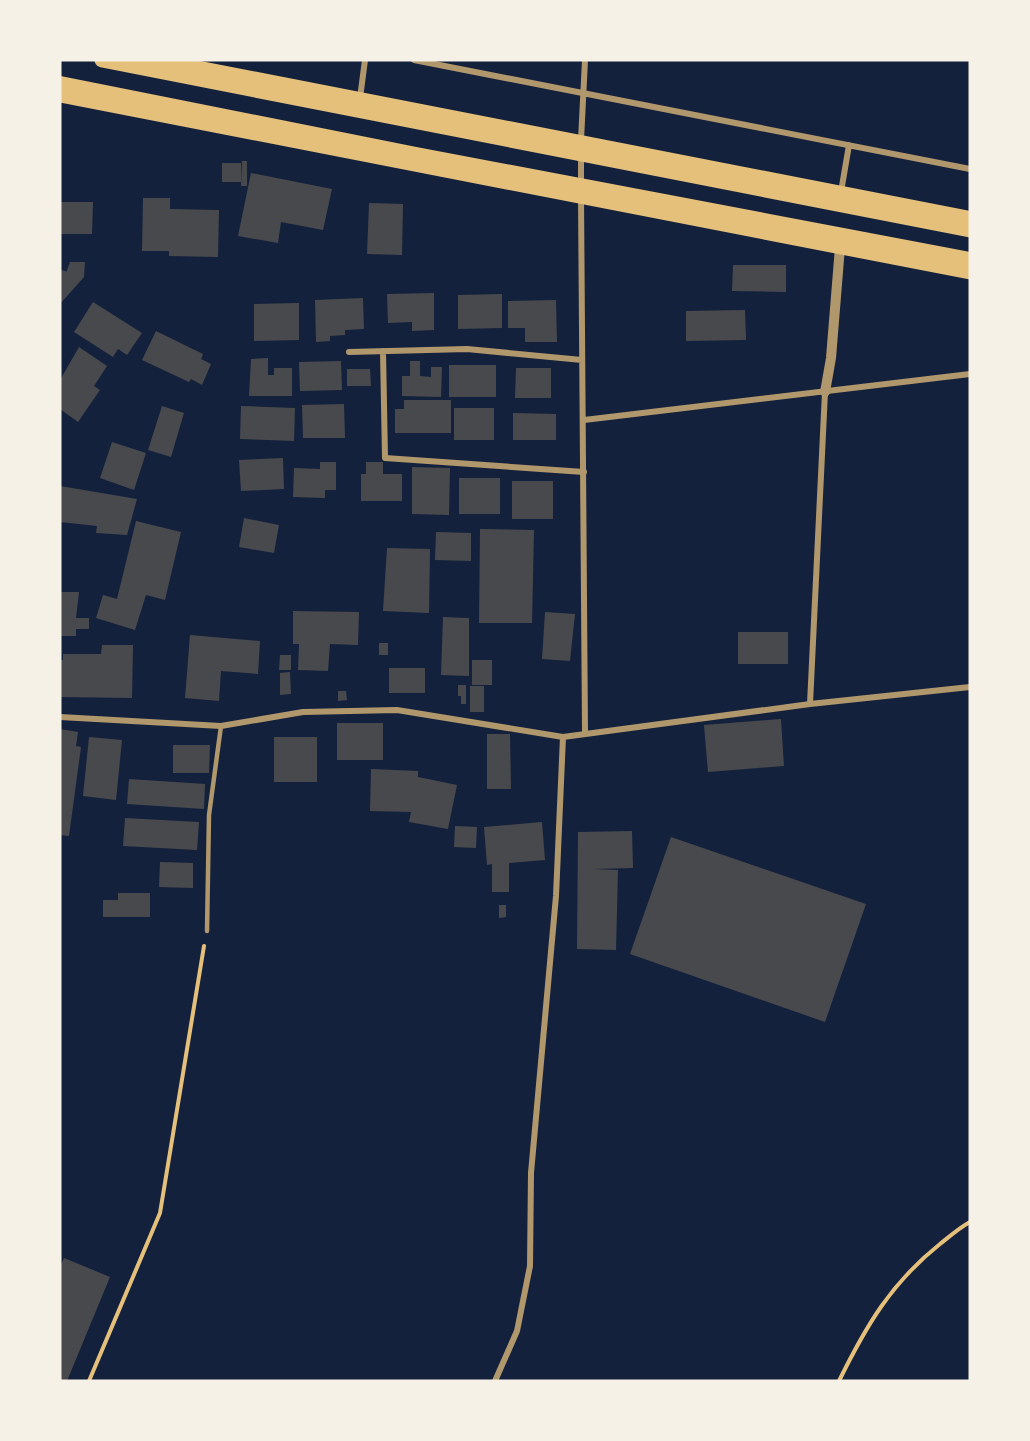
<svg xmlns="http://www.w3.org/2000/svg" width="1030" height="1441" font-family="Manrope,sans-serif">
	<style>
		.building { fill: #48494c }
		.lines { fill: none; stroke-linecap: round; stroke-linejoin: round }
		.path { stroke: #e5c07b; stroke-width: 4 }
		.service { stroke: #b1986c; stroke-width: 4.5 }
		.minor { stroke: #b1986c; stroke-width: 6 }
		.tertiary { stroke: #b1986c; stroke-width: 10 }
		.primary { stroke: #e5c07b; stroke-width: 15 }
		.motorway { stroke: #e5c07b; stroke-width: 18 }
	</style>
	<rect width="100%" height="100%" fill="#14213d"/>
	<path class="building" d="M242 161H247V186H241Z
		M222 163H241V182H222Z
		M251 173 332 189 323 230 281 222 278 243 238 236Z
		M143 198H170V209L219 210 218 257 169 256V251H142Z
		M60 202H93L92 234H60Z
		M369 203 403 204 402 255 367 254Z
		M70 262H85L84 277 60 304V270L66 271V273Z
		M733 265H786V292L732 291Z
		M434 293V330L412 331V322L388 323 387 294Z
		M502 294V328L458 329V295Z
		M363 298 364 329 345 330V335L330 336V341L316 342 315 300Z
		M556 300 557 342H525V328H508V301Z
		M93 302 142 333 127 355 118 349 113 357 74 332Z
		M299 303V340L254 341V304Z
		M745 310 746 340 686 341V311Z
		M156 331 203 354 201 359 211 364 202 385 191 379 189 382 142 360Z
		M79 347 107 366 94 386 100 390 78 422 60 409V380Z
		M268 358V375H274V368H292V396H249L251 359Z
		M341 361 342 390 300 391 299 362Z
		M410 361H420V376L431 377V367H442L441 397 402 396V376H410Z
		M449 365H496V397H449Z
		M516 368H551V398H515Z
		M347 369H370L371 386H347Z
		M404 400H451V433H395V409H404Z
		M344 404 345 438H303L302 405Z
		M162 406 184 413 171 457 148 450Z
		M241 406 295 408 294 441 240 439Z
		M454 408H494V440H454Z
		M513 413 556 414V440H513Z
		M112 442 146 453 134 490 100 478Z
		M283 458 284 489 241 491 239 460Z
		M320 462H336V490H325V498L293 497 294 468 320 469Z
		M366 462H383V474H402V501H361V474H366Z
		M412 467 450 468 449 515 412 514Z
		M459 478H500V514H459Z
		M512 481H553V519H512Z
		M60 486 137 499 127 535 96 533 97 526 60 522Z
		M244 518 279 525 274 553 239 547Z
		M136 521 181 532 165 600 146 595 135 630 96 618 103 595 117 599Z
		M480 529 534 530 532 623H479Z
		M436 532 471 533V561L435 560Z
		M387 548 430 549 429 613 383 611Z
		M60 592H79L76 618H89V629H76V636H60Z
		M293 611 359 612 358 645 330 644 328 671 298 670 299 644H293Z
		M545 612 575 614 570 661 542 659Z
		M443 617 469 618V676L441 675Z
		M738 632H788V664H738Z
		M190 635 260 641 258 674 221 671 219 701 185 698Z
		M379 643H388V655H379Z
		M102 645H133L132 698 60 697V660H63V654H101Z
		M280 655H291V670H279Z
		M472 660H492V685H472Z
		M389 668H425V693H389Z
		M290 672 291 694 280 695V673Z
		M458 685H466V704H461V696H458Z
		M470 686H484V712H470Z
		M338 691H346L347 700 338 701Z
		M781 719 784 766 708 772 704 725Z
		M337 723H383V760H337Z
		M60 729 78 732 76 746 81 747 69 836 60 835Z
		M487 734H510L511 789H487Z
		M89 737 122 740 116 800 83 796Z
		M274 737H317V782H274Z
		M173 745H210L209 773H173Z
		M371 769 418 771V777L457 785 448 829 409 822 411 812 370 811Z
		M129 779 205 784 204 809 127 804Z
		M125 818 199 822 197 850 123 846Z
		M542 822 545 860 509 863V892H492V864L487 865 484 827Z
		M455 826 477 827 476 848 454 847Z
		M632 831 633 868 594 869 618 870 616 950 577 949 578 832Z
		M671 837 866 904 825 1022 630 954Z
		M160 862 193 863V888L159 887Z
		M118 893H150V917H103V900H118Z
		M499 905H506V917L499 918Z
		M64 1258 110 1277 67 1381H60V1267Z"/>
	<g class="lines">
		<path class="path" d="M89 1381 160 1213 204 946
			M839 1381C866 1326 891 1283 940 1244 950 1236 959 1228 970 1222"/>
		<path class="service" d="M207 931 209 815 221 726"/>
		<path class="minor" d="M414 60 970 169
			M360 98 365 60
			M581 140 585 60
			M581 154V185
			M841 192 849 145
			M581 196 585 732
			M383 351 385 458 584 472
			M349 352 467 349 582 360
			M584 420 970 374
			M810 704 825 392
			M60 717 221 726 303 712 397 710 563 737 810 704 970 687
			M495 1381 517 1331 530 1266 531 1173 556 896 563 737"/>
		<path class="tertiary" d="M825 392 831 358 840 247"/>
		<path class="primary" d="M102 60 970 230
			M60 95 970 272"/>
		<path class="motorway" d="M149 60 970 220
			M60 85 416 156 970 261"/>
	</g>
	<rect width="1030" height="1441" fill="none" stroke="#f6f1e7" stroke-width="123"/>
</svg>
